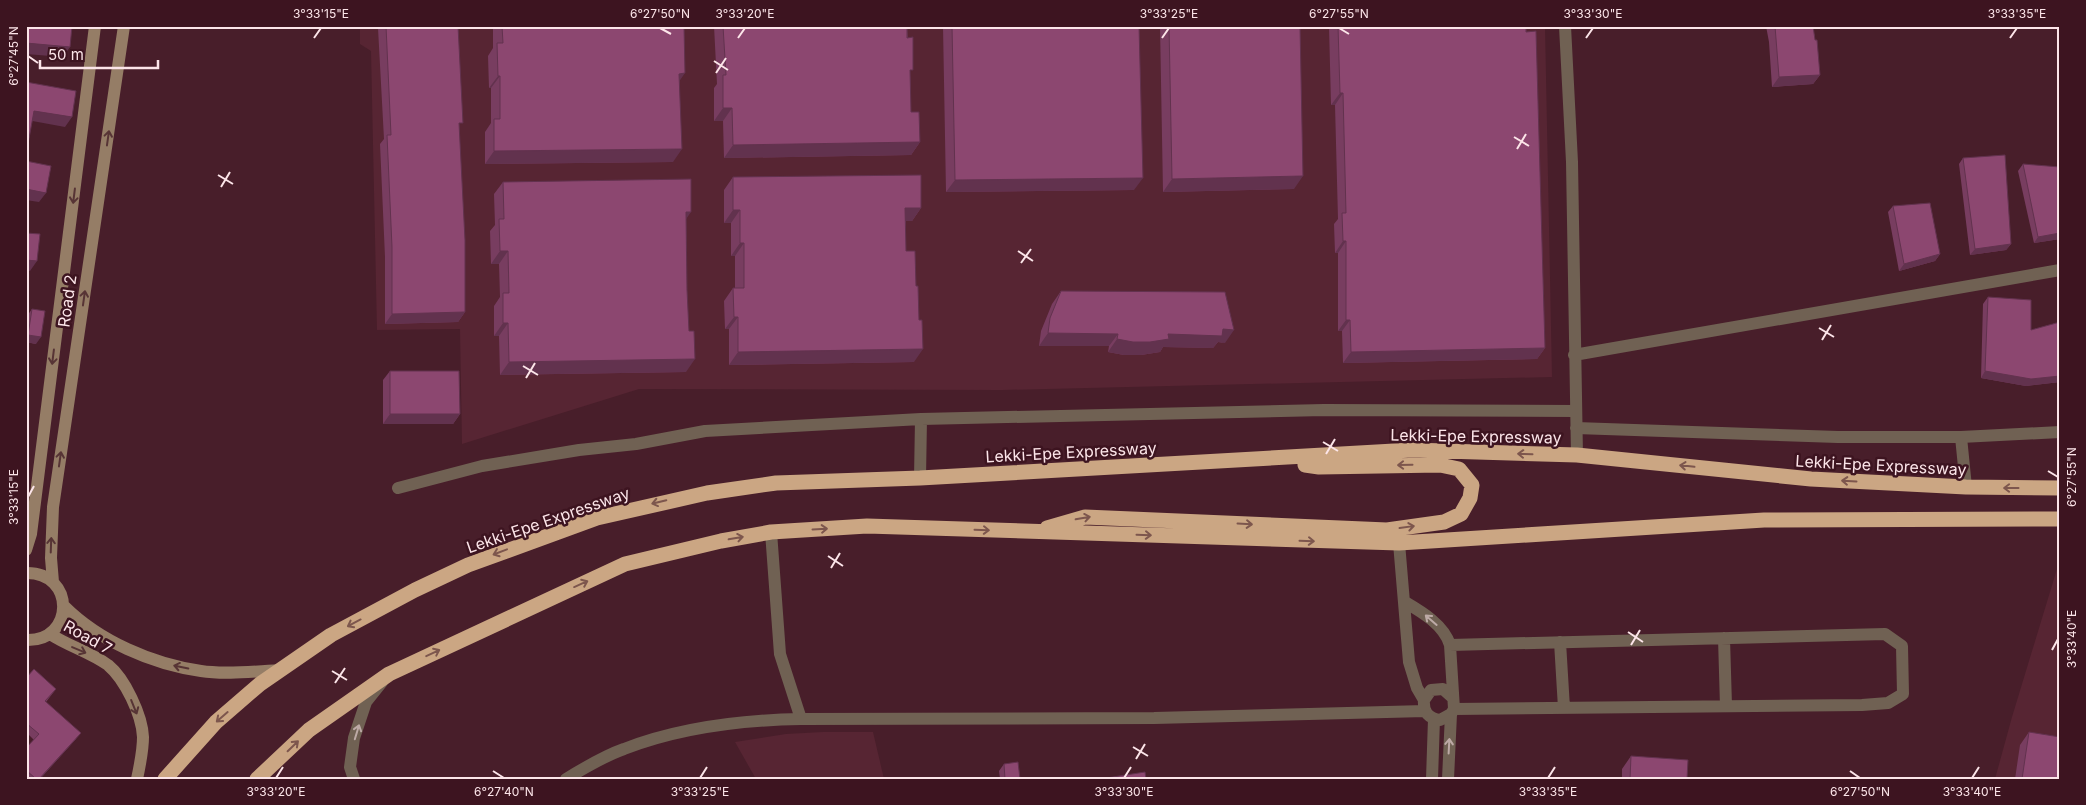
<svg xmlns="http://www.w3.org/2000/svg" width="2086" height="805" font-family="Inter,sans-serif">
	<style>
		.built { fill: #572533 }
		.lines { fill: none; stroke-linecap: round; stroke-linejoin: round }
		.street { stroke: #706153; stroke-width: 12 }
		.secondary { stroke: #957d66; stroke-width: 12 }
		.highway { stroke: #cba683; stroke-width: 15 }
		.wall { fill: #783d60 }
		.shaded-wall { fill: #62324e }
		.building { fill: #8c4770; stroke: #62324e }
		.oneway { stroke: #573435 }
		.oneway2 { stroke: #7d564d }
		.oneway3 { stroke: #bdaaa6 }
		.ticks { fill: none; stroke: #fce5e9; stroke-width: 2 }
		.labels { text-anchor: middle; dominant-baseline: central; stroke-width: 5; stroke-linejoin: round; paint-order: stroke }
		.street-label { font-size: 16px; fill: #fce5e9; stroke: #3d1420 }
		.neatline { fill: none; stroke: #fce5e9; stroke-width: 2 }
		.ticks-label { font-size: 12px; text-anchor: middle; fill: #fce5e9 }
	</style>
	<rect width="100%" height="100%" fill="#481e2a"/>
	<path class="built" d="M360 26H1545L1552 377 1002 390 639 389 462 444 460 329 377 330 371 51 360 44Z
		M2060 559V779H1995L2012 717Z
		M823 732H873L884 779H756L735 742 786 734Z"/>
	<g class="lines">
		<path class="street" d="M1565 26 1572 162 1577 455
			M1574 355 2060 270
			M1576 428 1838 437H1961L2060 432
			M1961 437 1966 487
			M920 478 921 419
			M398 488 482 466 579 450 636 444 705 431 921 419 1324 410 1576 411
			M771 532 780 654 801 719 1154 718 1425 711
			M1399 543 1409 662 1417 688 1424 700
			M1405 602C1422 612 1444 625 1450 645L1454 709 1451 714 1440 720C1428 718 1423 712 1424 700L1431 690 1443 689 1452 697
			M1724 638 1726 706
			M1560 642 1564 708
			M1450 645 1885 634 1902 646 1903 694 1888 703 1862 705 1454 709
			M354 779 350 767 354 738 366 702 382 682
			M566 779C584 768 604 756 624 749 678 728 743 720 801 719
			M1432 779 1434 719
			M1448 779 1451 714"/>
		<path class="secondary" d="M26 550 31 534 95 26
			M26 573C76 572 75 642 26 640
			M53 582 51 558 53 507 124 26
			M64 606C99 641 152 664 201 671 226 675 257 671 282 670
			M50 634C68 646 90 652 108 665 125 679 142 715 143 737 143 751 140 765 137 779"/>
		<path class="highway" d="M1047 528 1085 517 1387 530 1444 522 1461 514 1470 498 1472 485 1459 469 1440 465 1319 467 1305 465
			M165 779 216 722 260 684 331 635 415 590 468 565 597 518 707 493 776 483 920 478 1412 450 1577 455 1811 479 1966 487 2060 488
			M257 779 309 730 389 674 625 564 721 541 771 532 867 526 1399 543 1764 520 2060 519"/>
	</g>
	<path class="wall" d="M379 26H458L459 128 465 312 458 322 385 324V257L380 144 384 139 378 28Z
		M493 26H684L673 162 485 164V132L491 123V88H489L488 56 493 48Z
		M714 26H907L910 75 911 112 920 142 911 155 724 158 723 121H714V88L717 84Z
		M943 26H1139L1134 190 946 192Z
		M1160 26H1300L1294 189 1163 192Z
		M1329 26H1526L1545 348 1537 359 1343 363 1342 331H1338V253H1335L1334 224 1338 219 1335 105H1331Z
		M1766 26H1813L1820 75 1813 84 1772 87 1769 42Z
		M1963 158 2011 244 2006 250 1970 255 1959 164Z
		M2023 164 2060 239 2034 243 2018 171Z
		M733 177 921 208 912 221H906V251L914 362 729 365V329H725L724 301 733 288H735V256H731V223H724V190Z
		M503 182 686 219V372L500 375 499 336H494V306L500 297 499 264H491L490 231 495 225 494 194Z
		M1893 206 1940 254 1935 261 1899 271 1888 212Z
		M1061 291 1225 343 1218 342 1213 348 1163 347 1160 352 1141 355H1124L1108 352 1109 346H1039L1041 331 1052 304Z
		M1988 297 2031 330 2060 322V382L2026 386 1981 378 1983 304Z
		M32 309 36 344 26 342V322L27 316Z
		M390 371 460 414 453 424H383V380Z
		M26 678 56 689 46 702 76 739 40 779H26V748L34 740 26 732Z
		M2029 732 2060 779H2015L2020 745Z
		M1631 756 1687 779H1622V769Z
		M1004 764 1020 779H1000L999 771Z"/>
	<path class="shaded-wall" d="M26 43 70 47 63 57 26 54Z
		M685 73 676 86 679 74Z
		M1820 75 1813 84 1772 87 1779 77Z
		M498 76H500L491 88H489Z
		M1340 93H1343L1335 105H1331Z
		M723 108H732L723 121H714Z
		M34 111 72 117 65 127 27 120Z
		M920 142 911 155 724 158 733 145Z
		M682 149 673 162 485 164 494 151Z
		M1303 176 1294 189 1163 192 1172 179Z
		M1143 178 1134 190 946 192 955 180Z
		M26 189 46 193 39 202 26 200Z
		M905 208H921L912 221H896Z
		M733 210H740L731 223H724Z
		M686 212H691L682 225Z
		M2060 233V239L2034 243 2038 237Z
		M1343 241H1346L1338 253H1335Z
		M740 243H744L735 256H731Z
		M2011 244 2006 250 1970 255 1975 249Z
		M500 251H508L499 264H491Z
		M1940 254 1935 261 1899 271 1904 264Z
		M26 260 37 261 30 271 26 270Z
		M465 312 458 322 385 324 392 314Z
		M734 317H738L729 329H725Z
		M1346 320H1350L1342 331H1338Z
		M503 323H508L499 336H494Z
		M1223 329 1234 330 1225 343 1218 342 1213 348 1163 347 1160 352 1141 355H1124L1108 352 1117 339Z
		M1048 333 1118 334 1109 346H1039Z
		M28 335 41 337 36 344 26 342V337Z
		M1545 348 1537 359 1343 363 1351 352Z
		M923 349 914 362 729 365 738 352Z
		M695 359 686 372 500 375 509 362Z
		M1985 371 2060 376V382L2026 386 1981 378Z
		M390 414H460L453 424H383Z
		M81 733 76 739 40 779H39Z"/>
	<path class="building" d="M26 26H72L70 47 26 43Z
		M386 26H458L463 123H459L465 240V312L392 314V247L387 135H391Z
		M502 26H684L685 73 679 74 682 149 494 151V119H500V76H498L497 43H503Z
		M723 26H907V38L913 37V70H910L911 112H919L920 142 733 145 732 108H723V75H726Z
		M952 26H1139L1143 178 955 180Z
		M1169 26H1300L1303 176 1172 179Z
		M1338 26H1526V32L1536 31 1545 348 1351 352 1350 320H1346V241H1343L1342 213H1346L1343 93H1340Z
		M1775 26H1813L1815 40H1817L1820 75 1779 77Z
		M26 82 76 91 72 117 34 111 26 155Z
		M2005 155 2011 244 1975 249 1963 158Z
		M26 161 51 166 46 193 26 189Z
		M2023 164 2060 167V233L2038 237Z
		M921 175V208H905L906 251H915L916 286H918L919 320H922L923 349 738 352V317H734L733 288H744V243H740V210H733V177Z
		M691 179V212H686L687 290 689 331H694L695 359 509 362 508 323H503V293H509L508 251H500L499 219H504L503 182Z
		M1930 203 1940 254 1904 264 1893 206Z
		M26 233 40 234 37 261 26 260Z
		M1061 291 1225 292 1234 330 1223 329 1222 336 1168 334 1169 339 1150 342H1133L1117 339 1118 334 1048 333 1050 318Z
		M1988 297 2031 300V330L2060 322V376L2031 379 1985 371Z
		M32 309 45 311 41 337 28 335Z
		M390 371H459L460 414H390Z
		M34 669 56 689 45 701 81 733 39 779H36L26 770V748L39 734 26 723V678Z
		M2029 732 2060 737V779H2022Z
		M1631 756 1688 760 1687 779H1630Z
		M1018 762 1020 779H1005L1004 764Z
		M1145 772 1146 779H1100Z"/>
	<defs><path id="oneway-shaft" d="M-6 0H5M1.5-3L5.5 0L1.5 3" fill="none" stroke-width="1.6" stroke-linecap="round" stroke-linejoin="round" transform="scale(1.25)"/></defs>
	<g class="oneway">
		<use href="#oneway-shaft" transform="translate(108 138) rotate(-82)"/>
		<use href="#oneway-shaft" transform="translate(74 196) rotate(97)"/>
		<use href="#oneway-shaft" transform="translate(84 298) rotate(-82)"/>
		<use href="#oneway-shaft" transform="translate(53 357) rotate(97)"/>
		<use href="#oneway-shaft" transform="translate(60 459) rotate(-82)"/>
		<use href="#oneway-shaft" transform="translate(51 545) rotate(-88)"/>
		<use href="#oneway-shaft" transform="translate(79 650) rotate(23)"/>
		<use href="#oneway-shaft" transform="translate(181 667) rotate(-168)"/>
		<use href="#oneway-shaft" transform="translate(134 707) rotate(68)"/>
	</g>
	<g class="oneway2">
		<use href="#oneway-shaft" transform="translate(1525 454) rotate(-178)"/>
		<use href="#oneway-shaft" transform="translate(1405 465) rotate(179)"/>
		<use href="#oneway-shaft" transform="translate(1687 466) rotate(-174)"/>
		<use href="#oneway-shaft" transform="translate(1849 481) rotate(-177)"/>
		<use href="#oneway-shaft" transform="translate(2011 488) rotate(-180)"/>
		<use href="#oneway-shaft" transform="translate(659 502) rotate(167)"/>
		<use href="#oneway-shaft" transform="translate(1083 518) rotate(-10)"/>
		<use href="#oneway-shaft" transform="translate(1245 524) rotate(3)"/>
		<use href="#oneway-shaft" transform="translate(1407 527) rotate(-8)"/>
		<use href="#oneway-shaft" transform="translate(820 529) rotate(-3)"/>
		<use href="#oneway-shaft" transform="translate(982 530) rotate(2)"/>
		<use href="#oneway-shaft" transform="translate(1144 535) rotate(2)"/>
		<use href="#oneway-shaft" transform="translate(736 538) rotate(-10)"/>
		<use href="#oneway-shaft" transform="translate(1307 541) rotate(2)"/>
		<use href="#oneway-shaft" transform="translate(500 552) rotate(159)"/>
		<use href="#oneway-shaft" transform="translate(581 584) rotate(-24)"/>
		<use href="#oneway-shaft" transform="translate(354 623) rotate(152)"/>
		<use href="#oneway-shaft" transform="translate(433 653) rotate(-25)"/>
		<use href="#oneway-shaft" transform="translate(222 717) rotate(139)"/>
		<use href="#oneway-shaft" transform="translate(293 746) rotate(-44)"/>
	</g>
	<g class="oneway3">
		<use href="#oneway-shaft" transform="translate(1431 620) rotate(-139)"/>
		<use href="#oneway-shaft" transform="translate(357 732) rotate(-73)"/>
		<use href="#oneway-shaft" transform="translate(1449 746) rotate(-87)"/>
	</g>
	<path class="ticks" d="M660 28 671 34M1339 28 1349 34M314 38 321 28M738 38 745 28M1162 38 1169 28M1586 38 1593 28M2010 38 2017 28M28 56 38 63M714 61 728 70M716 73 726 58M1514 137 1529 146M1517 149 1526 134M218 175 233 184M221 187 230 172M1018 251 1033 261M1021 263 1031 249M1819 328 1834 337M1822 340 1831 325M523 366 538 375M526 378 535 363M1323 442 1338 451M1326 454 1335 439M2048 471 2058 477M28 497 34 486M828 556 843 566M831 568 840 553M1628 632 1643 642M1631 645 1640 630M2052 650 2058 639M332 671 347 680M335 683 345 668M1133 747 1148 756M1136 759 1145 744M493 771 504 778M1850 771 1860 778M276 778 283 767M700 778 707 767M1124 778 1131 767M1548 778 1555 767M1972 778 1979 767"/>
	<g class="labels">
		<g class="street-label">
			<text transform="translate(67 301) rotate(-82)">Road 2</text>
			<text transform="translate(1476 436) rotate(1)">Lekki-Epe Expressway</text>
			<text transform="translate(1071 452) rotate(-3)">Lekki-Epe Expressway</text>
			<text transform="translate(1881 465) rotate(3)">Lekki-Epe Expressway</text>
			<text transform="translate(548 520) rotate(-19)">Lekki-Epe Expressway</text>
			<text transform="translate(88 637) rotate(29)">Road 7</text>
		</g>
	</g>
	<rect width="2086" height="805" fill="none" stroke="#3d1420" stroke-width="55"/>
	<path d="M40 60v8h118v-8" fill="none" stroke="#fce5e9" stroke-width="2.5"/>
	<text x="48" y="60" font-size="15" fill="#fce5e9" stroke="#3d1420" stroke-width="4" paint-order="stroke">50 m</text>
	<rect x="28" y="28" width="2030" height="750" class="neatline"/>
	<g class="ticks-label">
		<text x="321" y="18">3°33'15"E</text>
		<text x="660" y="18">6°27'50"N</text>
		<text x="745" y="18">3°33'20"E</text>
		<text x="1169" y="18">3°33'25"E</text>
		<text x="1339" y="18">6°27'55"N</text>
		<text x="1593" y="18">3°33'30"E</text>
		<text x="2017" y="18">3°33'35"E</text>
		<text transform="translate(14 56) rotate(-90)" y="4">6°27'45"N</text>
		<text transform="translate(2072 477) rotate(-90)" y="4">6°27'55"N</text>
		<text transform="translate(14 497) rotate(-90)" y="4">3°33'15"E</text>
		<text transform="translate(2072 639) rotate(-90)" y="4">3°33'40"E</text>
		<text x="276" y="796">3°33'20"E</text>
		<text x="504" y="796">6°27'40"N</text>
		<text x="700" y="796">3°33'25"E</text>
		<text x="1124" y="796">3°33'30"E</text>
		<text x="1548" y="796">3°33'35"E</text>
		<text x="1860" y="796">6°27'50"N</text>
		<text x="1972" y="796">3°33'40"E</text>
	</g>
</svg>
